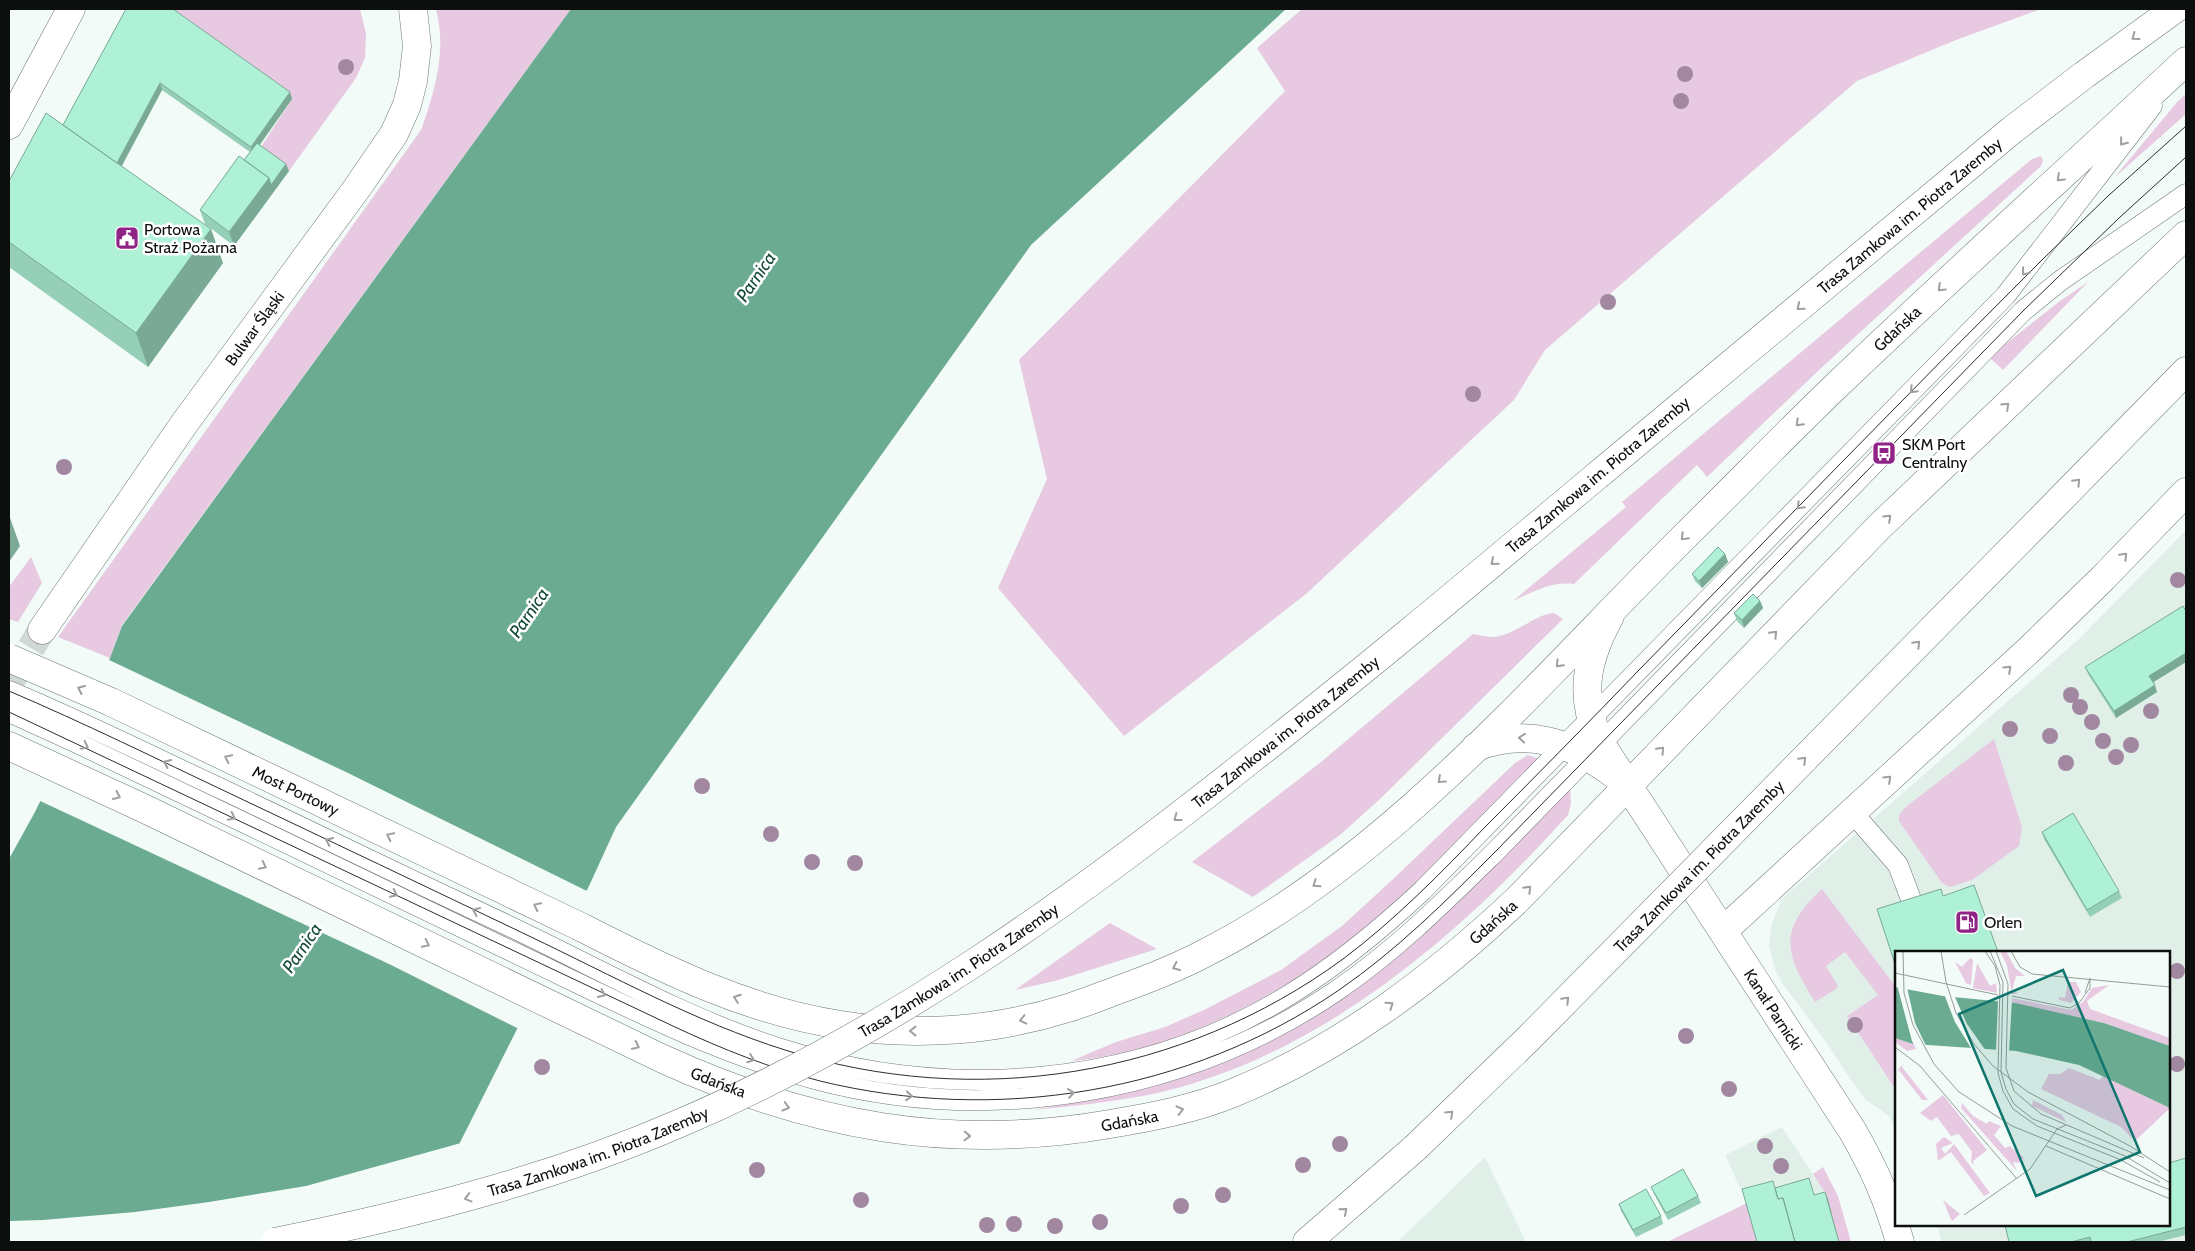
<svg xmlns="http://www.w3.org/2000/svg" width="2195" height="1251" font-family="Cabin,sans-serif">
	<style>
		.built { fill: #e0f0e9 }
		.green { fill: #e8c9e2 }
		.water { fill: #6bab92 }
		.pier { fill: #f2fbf7 }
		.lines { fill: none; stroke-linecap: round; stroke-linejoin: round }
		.minor-tunnel { stroke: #d0d8d4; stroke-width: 28; stroke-dasharray: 28 14; stroke-linecap: butt }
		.service-casing { stroke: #707874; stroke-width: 21 }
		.minor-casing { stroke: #707874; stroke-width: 29 }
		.secondary-casing { stroke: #707874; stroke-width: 29 }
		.primary-casing { stroke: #707874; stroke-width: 29 }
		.service { stroke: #fff; stroke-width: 20 }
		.minor { stroke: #fff; stroke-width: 28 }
		.secondary { stroke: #fff; stroke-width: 28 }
		.primary { stroke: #fff; stroke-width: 28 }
		.tram { stroke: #2b2e2c; stroke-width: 1 }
		.secondary-bridge-casing { stroke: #707874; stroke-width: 29; stroke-linecap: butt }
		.primary-bridge-casing { stroke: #707874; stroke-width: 29; stroke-linecap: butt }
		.secondary-bridge { stroke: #fff; stroke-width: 28 }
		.primary-bridge { stroke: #fff; stroke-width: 28 }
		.tree { fill: #a287a0 }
		.wall { fill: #96cfb8 }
		.shaded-wall { fill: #7aa996 }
		.building { fill: #aff1d6; stroke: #7aa996 }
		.oneway { stroke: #9e9f9e }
		.labels { text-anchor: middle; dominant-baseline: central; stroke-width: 5; stroke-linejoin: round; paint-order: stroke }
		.street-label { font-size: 16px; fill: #0c0f0d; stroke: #fff }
		.poi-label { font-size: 16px; fill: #0c0f0d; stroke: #fff; text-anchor: start }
		.water-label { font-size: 18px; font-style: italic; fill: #154a38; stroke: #fff }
		.inset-road { fill: none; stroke: #969d99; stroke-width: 1 }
		.view { fill: #0f766e; fill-opacity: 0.15; stroke: #0f766e; stroke-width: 2.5 }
		.inset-edge { fill: none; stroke: #0c0f0d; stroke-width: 2.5 }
	</style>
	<rect width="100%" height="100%" fill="#f2fbf7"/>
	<path class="built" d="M2186 530V1242H1942L1937 1225H2169V952H1896V1131L1889 1116 1866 1100 1855 1086 1826 1042 1782 983 1775 969 1769 945 1771 927 1778 908 1785 896 2080 638Z
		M1782 1127 1826 1194 1839 1242H1758L1747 1203 1725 1155Z
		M1485 1157 1526 1242H1397L1412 1228Z"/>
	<path class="green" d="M165 9H360L366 34 365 58 356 78 289 171 259 150 292 99Z
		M436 9H571L122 625 110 658 58 637 421 130C435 91 447 50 436 9Z
		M1302 9H2041L1956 40 1857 81 1545 350 1514 400 1306 594 1124 736 998 588 1047 479 1019 360 1285 91 1257 48Z
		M2186 94V114L2114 178 2178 101Z
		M2041 156 2043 160 2041 166 1818 371 1707 477 1697 465 1574 584C1551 581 1533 592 1513 601L1626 507 1622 502 2032 159Z
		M2088 282 2003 370 1989 357 2060 301Z
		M31 557 42 583 18 622 9 619V587Z
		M1554 613 1563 619 1380 799 1340 835 1253 897 1192 862 1321 762 1473 634C1480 635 1487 637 1494 637 1516 635 1533 615 1554 613Z
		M1994 739 2022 827 2019 846 1972 880 1950 887 1942 883 1903 827 1899 821V815L1907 806Z
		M1528 755 1542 760C1511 790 1481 821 1451 851 1436 866 1421 882 1405 897 1315 977 1193 1050 1071 1061L1116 1042 1165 1027 1206 1009 1281 970 1342 926 1391 881 1515 763Z
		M1570 787 1571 804 1568 815C1457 938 1319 1057 1153 1094 1114 1102 1073 1106 1033 1110L1110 1095 1214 1065 1258 1046 1308 1019Z
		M1822 889 1896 987V1090L1847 1016 1878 995 1845 952 1826 966 1838 986 1836 989 1815 1002C1786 955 1776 931 1822 889Z
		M1110 923 1157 949 1055 981 1015 990Z
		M1823 1167 1838 1196 1851 1242H1839L1826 1194 1813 1174Z
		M1747 1203 1758 1242H1667Z"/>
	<path class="water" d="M571 9H1286L1031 245 616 827 589 886 410 1242H9V859L35 812 110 658 122 626Z"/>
	<path class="pier" d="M107 659 348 773 589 892 519 1029 389 964 38 800Z
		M461 1143 412 1242H9V1221L43 1220 135 1212 209 1202 306 1186Z"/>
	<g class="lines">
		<path class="minor-tunnel" d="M9 684 42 630"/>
		<g class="service-casing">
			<path id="service" d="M9 691C83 722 155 758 228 792 321 837 415 882 509 926 595 967 687 1019 778 1048 946 1102 1137 1089 1289 995 1338 965 1381 929 1423 890L2006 295 2152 106
				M9 712 77 743C222 812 366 881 511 951 610 998 709 1051 815 1079 991 1126 1186 1093 1336 991 1395 951 1445 901 1496 851L2023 311 2060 281 2186 194
				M1852 812 1898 865 1931 952"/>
		</g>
		<g class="minor-casing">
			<g id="minor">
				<path d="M9 125 71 9"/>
				<path id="s1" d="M1610 616C1586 660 1579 694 1599 741L1852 1130C1874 1168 1888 1200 1900 1242"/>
				<path id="s2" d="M42 630 184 424 357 188 394 134 407 105 413 81 417 46 413 9"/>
				<path d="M1476 747C1528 727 1573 743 1615 775"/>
				<path d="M1723 931 2030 649 2103 578 2186 492"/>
			</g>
		</g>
		<g class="secondary-casing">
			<g id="secondary">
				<path id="s3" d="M1599 474 2012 130 2084 75 2175 9"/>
				<path d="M2043 517 2186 371"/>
				<path d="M1307 1242 1415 1148"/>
			</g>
		</g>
		<g class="primary-casing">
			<g id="primary">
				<path id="s4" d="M9 746 143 808 663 1059C811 1126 949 1152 1110 1124 1152 1117 1194 1109 1233 1093 1341 1049 1434 978 1518 899L1880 526 2186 235"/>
				<path id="s5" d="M581 927C663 969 748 1011 841 1025 916 1037 995 1031 1068 1008 1084 1003 1099 997 1115 991 1146 980 1177 968 1207 952 1391 858 1540 680 1686 535 1736 486 1785 435 1835 387 1950 277 2069 170 2186 61"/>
			</g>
		</g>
		<use href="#service" class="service"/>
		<use href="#minor" class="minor"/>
		<use href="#secondary" class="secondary"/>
		<use href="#primary" class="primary"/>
		<path class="tram" d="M9 691C84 723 157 759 231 794 330 841 429 888 529 936 613 976 696 1022 785 1050 975 1110 1182 1077 1343 959 1395 920 1441 873 1486 826 1538 774 1589 722 1640 669 1774 532 1907 394 2043 259L2108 196 2186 126
			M9 712 675 1027C722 1049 770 1068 820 1081 996 1124 1189 1093 1339 990 1397 950 1446 901 1496 851L2023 311 2119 218 2186 157"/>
		<g class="secondary-bridge-casing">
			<g id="secondary-bridge">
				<path id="s6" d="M1415 1148 1528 1039 2043 517"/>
				<path id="s7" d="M275 1242C413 1214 548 1180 678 1124 887 1035 1072 902 1249 761 1368 668 1483 571 1599 474"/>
			</g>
		</g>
		<g class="primary-bridge-casing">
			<g id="primary-bridge">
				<path id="s8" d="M9 658 111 702 581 927"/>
			</g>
		</g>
		<use href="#secondary-bridge" class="secondary-bridge"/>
		<use href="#primary-bridge" class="primary-bridge"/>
	</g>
	<g class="tree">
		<circle cx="346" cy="67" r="8"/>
		<circle cx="1685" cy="74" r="8"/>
		<circle cx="1681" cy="101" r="8"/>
		<circle cx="1608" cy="302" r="8"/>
		<circle cx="1473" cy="394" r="8"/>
		<circle cx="64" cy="467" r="8"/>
		<circle cx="2178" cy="580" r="8"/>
		<circle cx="2071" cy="695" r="8"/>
		<circle cx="2080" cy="707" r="8"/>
		<circle cx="2151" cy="711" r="8"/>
		<circle cx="2092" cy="722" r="8"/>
		<circle cx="2010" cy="729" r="8"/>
		<circle cx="2050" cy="736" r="8"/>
		<circle cx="2103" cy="741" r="8"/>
		<circle cx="2131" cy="745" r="8"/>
		<circle cx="2116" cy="757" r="8"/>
		<circle cx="2066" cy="763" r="8"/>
		<circle cx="702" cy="786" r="8"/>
		<circle cx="771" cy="834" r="8"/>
		<circle cx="812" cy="862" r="8"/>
		<circle cx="855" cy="863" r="8"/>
		<circle cx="2177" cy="971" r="8"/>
		<circle cx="1855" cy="1025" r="8"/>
		<circle cx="1686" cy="1036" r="8"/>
		<circle cx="2177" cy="1064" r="8"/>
		<circle cx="542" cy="1067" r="8"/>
		<circle cx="1729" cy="1089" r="8"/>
		<circle cx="1340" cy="1144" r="8"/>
		<circle cx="1765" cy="1146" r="8"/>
		<circle cx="1303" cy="1165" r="8"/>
		<circle cx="1781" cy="1166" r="8"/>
		<circle cx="757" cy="1170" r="8"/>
		<circle cx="1223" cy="1195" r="8"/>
		<circle cx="861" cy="1200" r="8"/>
		<circle cx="1181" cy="1206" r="8"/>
		<circle cx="1100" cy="1222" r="8"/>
		<circle cx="1014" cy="1224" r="8"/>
		<circle cx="987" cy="1225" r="8"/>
		<circle cx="1055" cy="1226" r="8"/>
	</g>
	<path class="wall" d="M126 9 290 92 292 99 260 145 289 171 234 246 205 224 200 210 244 160 250 152 162 90 122 166 223 263 148 367 9 267V181L63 125Z
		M1725 554 1728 562 1702 588 1695 581 1692 574Z
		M1760 601 1763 608 1744 628 1737 621 1734 613Z
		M2186 611V662L2153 682 2157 692 2116 718 2088 674 2085 667Z
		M2042 832 2119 891 2122 898 2090 917 2044 839Z
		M2186 1158V1235L2157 1242H2009L2169 1225Z
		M1651 1187 1698 1196 1701 1203 1668 1220 1654 1194Z
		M1619 1204 1661 1216 1663 1224 1636 1237 1621 1211Z"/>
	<path class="shaded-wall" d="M160 83 162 90 112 184 109 177Z
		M290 92 292 99 253 154 251 147Z
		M286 164 289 171 234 246 229 232 269 178Z
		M211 229 223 263 148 367 136 333Z
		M9 515 20 546 9 562Z
		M1725 554 1728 562 1702 588 1699 581Z
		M1760 601 1763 608 1744 628 1742 620Z
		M2186 653V662L2152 683 2149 676Z
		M2155 685 2157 692 2116 718 2114 711Z
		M1825 1192 1828 1199 1839 1242Z"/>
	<path class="building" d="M126 9H173L290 92 251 147 160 83 117 163 63 125Z
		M46 113 211 229 136 333 9 242V181Z
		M257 143 286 164 271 185 269 178 244 160Z
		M239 156 269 178 229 232 200 210Z
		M1718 547 1725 554 1699 581 1692 574Z
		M1753 594 1760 601 1742 620 1734 613Z
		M2183 606 2186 611V653L2149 676 2155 685 2114 711 2085 667Z
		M2073 813 2119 891 2087 910 2042 832Z
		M1974 885 1998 952H1896V967L1877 909 1941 889 1943 896Z
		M2186 1158V1227L2127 1242H2091L2090 1237 2071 1242H2009L2005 1225H2169V1163Z
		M1683 1169 1698 1196 1666 1213 1651 1187Z
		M1809 1178 1814 1195 1825 1192 1839 1242H1795L1783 1198 1778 1199 1775 1188Z
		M1773 1181 1778 1199 1783 1198 1795 1242H1757L1742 1189Z
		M1646 1189 1661 1216 1633 1230 1619 1204Z"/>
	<defs><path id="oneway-chevron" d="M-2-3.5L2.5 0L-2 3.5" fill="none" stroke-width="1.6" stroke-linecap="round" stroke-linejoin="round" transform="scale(1.25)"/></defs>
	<g class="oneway">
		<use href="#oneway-chevron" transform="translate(2135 37) rotate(144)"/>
		<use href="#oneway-chevron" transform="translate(2123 142) rotate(129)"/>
		<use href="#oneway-chevron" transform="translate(2060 178) rotate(137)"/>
		<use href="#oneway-chevron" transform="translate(2025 272) rotate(127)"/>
		<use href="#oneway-chevron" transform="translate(1941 288) rotate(137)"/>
		<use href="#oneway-chevron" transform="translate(1800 307) rotate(140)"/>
		<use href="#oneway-chevron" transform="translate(1913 390) rotate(134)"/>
		<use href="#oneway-chevron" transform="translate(2006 406) rotate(-43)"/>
		<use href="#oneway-chevron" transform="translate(1799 423) rotate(135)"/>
		<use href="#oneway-chevron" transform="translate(2077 482) rotate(-46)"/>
		<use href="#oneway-chevron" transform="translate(1800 506) rotate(134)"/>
		<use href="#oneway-chevron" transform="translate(1888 518) rotate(-43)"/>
		<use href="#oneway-chevron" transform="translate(1684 537) rotate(135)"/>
		<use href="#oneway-chevron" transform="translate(2124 556) rotate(-46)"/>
		<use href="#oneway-chevron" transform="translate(1494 562) rotate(140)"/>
		<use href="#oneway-chevron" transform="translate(1774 634) rotate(-46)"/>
		<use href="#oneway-chevron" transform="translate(1917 644) rotate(-45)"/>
		<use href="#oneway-chevron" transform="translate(1559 664) rotate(134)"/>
		<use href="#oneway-chevron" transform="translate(2008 669) rotate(-43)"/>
		<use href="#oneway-chevron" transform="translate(81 689) rotate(-156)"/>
		<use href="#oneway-chevron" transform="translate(1522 738) rotate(-176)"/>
		<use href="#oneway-chevron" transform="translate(85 746) rotate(26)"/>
		<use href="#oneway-chevron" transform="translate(1661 750) rotate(-47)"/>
		<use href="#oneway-chevron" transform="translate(228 758) rotate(-154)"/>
		<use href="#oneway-chevron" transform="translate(1803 760) rotate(-45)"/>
		<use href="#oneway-chevron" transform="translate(167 763) rotate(-155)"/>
		<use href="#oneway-chevron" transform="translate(1888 779) rotate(-43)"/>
		<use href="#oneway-chevron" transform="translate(1441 780) rotate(138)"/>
		<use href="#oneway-chevron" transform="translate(117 796) rotate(25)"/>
		<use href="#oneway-chevron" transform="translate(232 817) rotate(26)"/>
		<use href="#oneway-chevron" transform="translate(1177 818) rotate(143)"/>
		<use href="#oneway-chevron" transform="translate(390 836) rotate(-154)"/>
		<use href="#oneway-chevron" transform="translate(329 841) rotate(-155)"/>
		<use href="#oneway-chevron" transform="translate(263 866) rotate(26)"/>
		<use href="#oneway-chevron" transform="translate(1316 884) rotate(146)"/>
		<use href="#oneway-chevron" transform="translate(1528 889) rotate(-46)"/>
		<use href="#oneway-chevron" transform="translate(394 894) rotate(26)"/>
		<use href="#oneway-chevron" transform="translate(537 906) rotate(-154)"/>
		<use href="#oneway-chevron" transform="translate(476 911) rotate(-155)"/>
		<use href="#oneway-chevron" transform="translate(426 944) rotate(26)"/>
		<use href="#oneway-chevron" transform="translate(1176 967) rotate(155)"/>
		<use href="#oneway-chevron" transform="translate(602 994) rotate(25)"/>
		<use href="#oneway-chevron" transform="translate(737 998) rotate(-160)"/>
		<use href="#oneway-chevron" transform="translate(1566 1000) rotate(-45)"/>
		<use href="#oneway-chevron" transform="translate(1390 1005) rotate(-35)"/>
		<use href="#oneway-chevron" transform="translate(1023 1020) rotate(167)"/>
		<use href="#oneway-chevron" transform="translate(913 1031) rotate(-180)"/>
		<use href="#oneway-chevron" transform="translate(636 1046) rotate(26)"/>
		<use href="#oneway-chevron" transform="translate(751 1059) rotate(20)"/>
		<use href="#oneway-chevron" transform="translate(1071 1093) rotate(-8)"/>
		<use href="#oneway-chevron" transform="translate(909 1096) rotate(5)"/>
		<use href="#oneway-chevron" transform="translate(786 1107) rotate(16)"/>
		<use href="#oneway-chevron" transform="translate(1180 1110) rotate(-14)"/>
		<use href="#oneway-chevron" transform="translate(1450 1114) rotate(-43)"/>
		<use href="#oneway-chevron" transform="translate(967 1136) rotate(2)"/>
		<use href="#oneway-chevron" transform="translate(468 1198) rotate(165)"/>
		<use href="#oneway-chevron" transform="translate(1344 1211) rotate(-40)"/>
	</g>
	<defs>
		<g id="civic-square" transform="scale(1.25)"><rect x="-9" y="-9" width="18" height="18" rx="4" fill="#902386" stroke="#fff"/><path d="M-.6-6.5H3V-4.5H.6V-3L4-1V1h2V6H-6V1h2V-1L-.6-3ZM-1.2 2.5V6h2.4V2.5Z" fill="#fff"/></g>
		<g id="bus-square" transform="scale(1.25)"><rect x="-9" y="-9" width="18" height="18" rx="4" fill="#902386" stroke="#fff"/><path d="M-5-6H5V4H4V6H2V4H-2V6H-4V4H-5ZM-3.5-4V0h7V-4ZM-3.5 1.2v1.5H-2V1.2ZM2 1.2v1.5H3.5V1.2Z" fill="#fff"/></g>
		<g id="fuel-square" transform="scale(1.25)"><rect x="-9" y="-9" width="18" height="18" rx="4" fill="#902386" stroke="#fff"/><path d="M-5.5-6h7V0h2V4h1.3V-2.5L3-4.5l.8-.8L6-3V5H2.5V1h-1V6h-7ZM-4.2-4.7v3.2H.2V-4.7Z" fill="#fff"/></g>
	</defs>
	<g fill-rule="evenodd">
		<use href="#civic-square" x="127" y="238"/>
		<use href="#bus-square" x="1884" y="453"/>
		<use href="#fuel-square" x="1967" y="922"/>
	</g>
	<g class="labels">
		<g class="street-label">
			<text stroke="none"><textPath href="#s3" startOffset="404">Trasa Zamkowa im. Piotra Zaremby</textPath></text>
			<text stroke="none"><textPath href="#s2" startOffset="369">Bulwar Śląski</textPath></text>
			<text stroke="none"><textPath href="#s5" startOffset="1592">Gdańska</textPath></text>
			<text transform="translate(1598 475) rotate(-40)">Trasa Zamkowa im. Piotra Zaremby</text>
			<text stroke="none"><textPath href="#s7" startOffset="1146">Trasa Zamkowa im. Piotra Zaremby</textPath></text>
			<text stroke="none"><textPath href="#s8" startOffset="316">Most Portowy</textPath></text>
			<text stroke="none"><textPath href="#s6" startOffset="400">Trasa Zamkowa im. Piotra Zaremby</textPath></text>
			<text stroke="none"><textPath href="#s4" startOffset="1624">Gdańska</textPath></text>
			<text stroke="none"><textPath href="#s7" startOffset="741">Trasa Zamkowa im. Piotra Zaremby</textPath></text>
			<text stroke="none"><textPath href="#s1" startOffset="451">Kanał Parnicki</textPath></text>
			<text stroke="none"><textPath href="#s4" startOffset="785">Gdańska</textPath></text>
			<text stroke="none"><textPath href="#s4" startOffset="1204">Gdańska</textPath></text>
			<text stroke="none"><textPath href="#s7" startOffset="336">Trasa Zamkowa im. Piotra Zaremby</textPath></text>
		</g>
		<g class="poi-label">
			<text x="144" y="229">Portowa<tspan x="144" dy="18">Straż Pożarna</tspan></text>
			<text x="1902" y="444">SKM Port<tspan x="1902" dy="18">Centralny</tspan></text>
			<text x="1984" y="922">Orlen</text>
		</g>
		<g class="water-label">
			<text transform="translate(756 277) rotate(-56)">Parnica</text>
			<text transform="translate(529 613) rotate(-56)">Parnica</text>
			<text transform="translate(302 948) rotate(-56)">Parnica</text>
		</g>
	</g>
	<g transform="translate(1895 951)">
		<rect width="275" height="275" fill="#f2fbf7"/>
		<path d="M105 0H111L120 17 130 25H121L117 40 123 42 121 43H117L112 15ZM75 7 78 9 76 34 71 32 60 11 67 16ZM82 12 95 35 101 32 102 42 78 37ZM173 31H181L186 41 176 52 164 49V46L170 47ZM214 34 192 50 195 58 275 87V95L209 72 117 52V47L176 59 188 51 197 37ZM0 87 19 93 21 98 12 100 0 91ZM9 113 7 116 33 149H27L3 118ZM174 117 205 129 208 125 275 157 240 190 226 176 146 138 154 123H165ZM48 144 92 199 78 210 79 214 76 211 77 201 64 183 56 185 42 166 36 170 25 162ZM138 149 167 164 171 171 137 155ZM67 152 78 165 92 173 94 170 106 175 99 184 110 197 115 195 129 207 123 212 118 211 122 220 66 157ZM49 186 58 192 46 197 50 203 59 193 95 242 89 245 56 201 43 210 41 193ZM48 249 65 263 57 270 54 264Z" fill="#e8c9e2"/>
		<path d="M0 36 48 45 120 52 209 72 275 95V157L184 114 121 100 18 93 0 87Z" fill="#6bab92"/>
		<path d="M2 34 12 36 20 72 32 97 20 96 17 90ZM49 43 59 44 72 73 91 100 76 97 60 71ZM103 48 117 49 114 100H101Z" fill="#f2fbf7"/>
		<path class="inset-road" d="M8 0 9 42 18 74 39 113 64 141 117 175 275 239M46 0 51 31 61 62 79 93 98 115 133 141 235 195 275 221M90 0 100 15 105 34 103 122 108 140 118 158 142 175 226 209 265 231M95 0 108 31 106 121 111 138 119 153 138 168 230 205 275 232M101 0 113 33 111 117 119 140 146 163 249 207M116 0 125 16 137 23 275 36M0 22 103 44M190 42 195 27M117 45 175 57 184 52 195 37V27M0 96 25 115 122 228M151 195 275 248M69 264 135 218 162 178 171 174"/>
		<path class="view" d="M168 19 245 201 141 245 64 63Z"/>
		<rect width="275" height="275" class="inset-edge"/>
	</g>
	<rect width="2195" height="1251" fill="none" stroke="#0c0f0d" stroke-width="20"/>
</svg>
